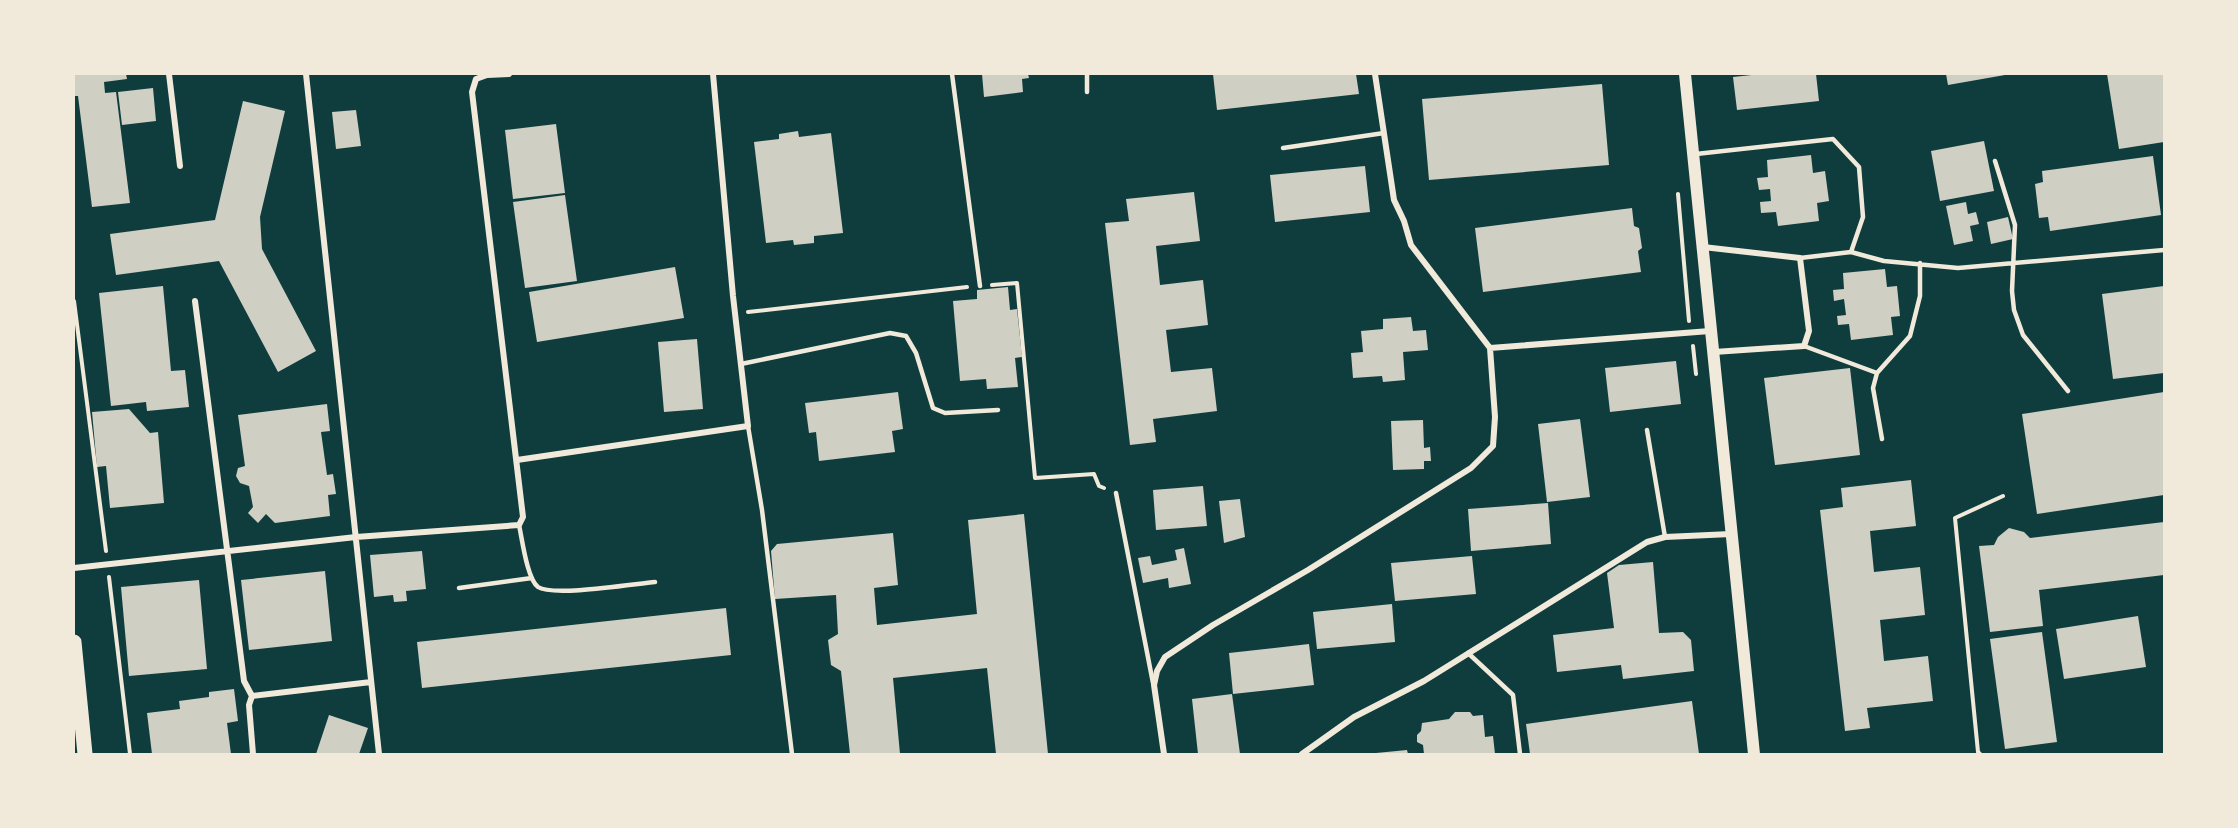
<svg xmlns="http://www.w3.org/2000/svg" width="2238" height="828" font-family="Helvetica,sans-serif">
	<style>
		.building { fill: #cfcfc3 }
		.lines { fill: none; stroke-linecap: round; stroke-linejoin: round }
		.path { stroke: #f1e9da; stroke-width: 4 }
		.service { stroke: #f1e9da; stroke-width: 4.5 }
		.minor { stroke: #f1e9da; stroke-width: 6 }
		.secondary { stroke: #f1e9da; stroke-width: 12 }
		.primary { stroke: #f1e9da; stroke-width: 15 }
	</style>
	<rect width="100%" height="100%" fill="#0f3d3e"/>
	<path class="building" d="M74 74H126L127 79 104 82 105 93 116 92 130 203 92 207 78 96H74Z
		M982 74H1028L1029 78 1022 79 1023 92 984 97Z
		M1213 74H1356L1359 94 1217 110Z
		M1761 74H1816L1819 101 1737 110 1733 77Z
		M1946 74H2005V75L1948 85Z
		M2107 74H2164V142L2119 149Z
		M1602 84 1609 165 1429 180 1422 99Z
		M153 88 156 121 122 125 118 92Z
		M243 101 285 111 260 217 262 249 316 351 278 372 219 261 116 275 110 234 215 220Z
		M356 110 361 146 336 149 332 112Z
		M556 124 565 193 513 199 505 130Z
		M798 131 799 137 831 133 843 233 814 236V243L794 245 793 240 766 243 754 142 779 139V134Z
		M1984 141 1994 191 1940 201 1931 151Z
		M1811 155 1813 173 1825 171 1829 201 1817 203 1819 221 1778 226 1776 212 1761 213 1760 202 1771 201 1770 189 1759 190 1757 178 1768 177 1767 160Z
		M2153 156 2161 215 2050 231 2048 217 2039 218 2035 184 2043 182 2042 171Z
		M1365 166 1370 212 1275 222 1270 175Z
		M1194 192 1200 241 1156 246 1160 285 1203 280 1208 325 1166 330 1171 372 1212 368 1217 411 1153 419 1156 442 1130 445 1105 223 1129 221 1126 199Z
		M565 195 577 281 525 288 513 202Z
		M1966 202 1968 214 1976 212 1979 224 1970 226 1973 241 1954 245 1946 206Z
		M1632 208 1634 226 1639 228 1642 248 1638 251 1641 272 1483 292 1475 228Z
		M2008 217 2013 239 1991 244 1987 222Z
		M675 267 684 318 537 342 529 292Z
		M1885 269 1887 287 1897 286 1900 316 1891 317 1893 335 1851 340 1849 324 1838 325 1837 316 1846 315 1844 299 1834 301 1833 290 1844 289 1843 273Z
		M163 286 171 371 185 370 189 407 147 411 146 402 111 406 99 293Z
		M2164 286V373L2113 379 2102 294Z
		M1008 287 1010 310 1017 309 1022 357 1015 358 1018 387 987 389 986 379 960 381 953 301 977 299V290Z
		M1411 317 1413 331 1426 330 1428 350 1403 352 1405 380 1383 382 1382 376 1353 378 1351 353 1363 352 1361 331 1383 329V319Z
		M697 339 703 409 664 412 658 342Z
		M1676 361 1681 404 1610 412 1605 368Z
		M1850 368 1860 455 1775 465 1764 378Z
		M898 392 903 429 892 431 895 452 819 461 816 432 809 433 805 403Z
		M2164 392V495L2037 514 2022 414Z
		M327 404 330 431 321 432 327 475 333 474 336 494 328 495 330 516 275 523 266 514 258 523 248 513 253 507 249 486 240 483 236 476 238 468 245 466 238 415Z
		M129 409 150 433 158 432 164 503 110 508 106 466 97 467 92 412Z
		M1580 419 1590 497 1547 502 1538 424Z
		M1423 420 1424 448 1430 447 1431 461H1424V469L1393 470 1391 421Z
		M1911 480 1916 526 1870 531 1874 572 1920 567 1925 615 1880 620 1884 661 1928 656 1933 701 1867 708 1870 728 1845 731 1820 510 1843 507 1841 488Z
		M1203 486 1207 526 1156 530 1153 490Z
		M1240 499 1245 537 1224 543 1219 501Z
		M1548 503 1551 544 1471 551 1468 509Z
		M1024 514 1048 754H996L987 668 893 678 900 754H850L841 671 831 665 828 640 838 634 836 595 775 599 771 551 777 544 893 533 898 585 874 588 877 625 977 614 968 520Z
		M2164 522V575L2039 590 2043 626 1990 632 1979 546 1994 545 1998 537 2009 528 2024 532 2030 538Z
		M1184 548 1191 584 1169 588 1168 578 1143 583 1138 558 1150 556 1152 565 1177 560 1175 550Z
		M422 551 426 589 406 591 407 601 394 602 393 595 374 597 370 555Z
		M1472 556 1476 594 1395 601 1391 563Z
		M1653 562 1659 633 1683 632 1691 640 1694 671 1623 679 1621 665 1557 672 1553 635 1614 628 1607 573 1619 565Z
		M325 571 332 641 249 650 241 580Z
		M199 580 207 669 129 676 121 587Z
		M1392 604 1395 642 1317 649 1313 612Z
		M726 608 731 655 422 688 417 642Z
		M2138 616 2146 667 2064 679 2056 629Z
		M2042 632 2057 742 2005 749 1990 639Z
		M1309 644 1314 685 1233 694 1229 653Z
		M234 689 238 721 227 723 231 754H152L147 713 180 709 179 701 209 697V692Z
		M1232 694 1240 754H1198L1192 699Z
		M1692 701 1699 754H1530L1526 724Z
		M1455 712H1470L1473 716 1483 715 1485 737 1493 736 1495 754H1424L1423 745 1417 742V735L1421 731 1422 723 1449 719Z
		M329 715 368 728 359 754H316Z
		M1407 750 1408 754H1376V753Z"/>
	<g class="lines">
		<path class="path" d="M1678 194 1689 321
			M992 285 1017 283 1035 478 1094 474 1099 486 1104 488
			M74 301 106 551
			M748 312 967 287
			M1693 346 1696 374
			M109 577 130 754
			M1980 754 1978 752 1955 518 2003 496"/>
		<path class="service" d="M952 74 980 286
			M1087 92V74
			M1283 148 1384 133
			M1696 154 1833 139 1859 167 1863 217 1851 252
			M1995 161 2015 225 2012 291 2014 310 2023 335 2068 391
			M1800 258 1851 252 1884 261 1958 268 2164 250
			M1804 346 1877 373
			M741 364 890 333 906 336 916 353 933 408 945 413 998 410
			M748 426 762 510 792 754
			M1647 430 1665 537
			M1882 439 1873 388 1877 373 1910 336 1920 296V263
			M1116 493 1153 683
			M519 525C522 538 527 579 538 587 553 597 633 584 655 582
			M459 588 532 578
			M1468 653 1513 695 1520 754"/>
		<path class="minor" d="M169 74 180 166
			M306 74 379 754
			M1703 247 1800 258 1809 331 1804 346 1714 352
			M195 301 244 681 252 696
			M1490 348 1710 331
			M517 460 748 426 733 296 713 74
			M74 568 356 537 519 525 523 517 472 92 476 79 487 75 509 74
			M253 754 249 705 252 696 371 682
			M1164 754 1154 685 1157 671 1165 657 1213 625 1308 570 1471 468 1493 446 1495 417 1490 348 1411 245 1404 221 1394 200 1375 74
			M1302 754 1354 717 1424 681 1647 542 1665 537 1731 534"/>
		<path class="secondary" d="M1685 74 1754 754"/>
		<path class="primary" d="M74 642 85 754"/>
	</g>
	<rect width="2238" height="828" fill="none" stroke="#f1e9da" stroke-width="150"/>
</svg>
